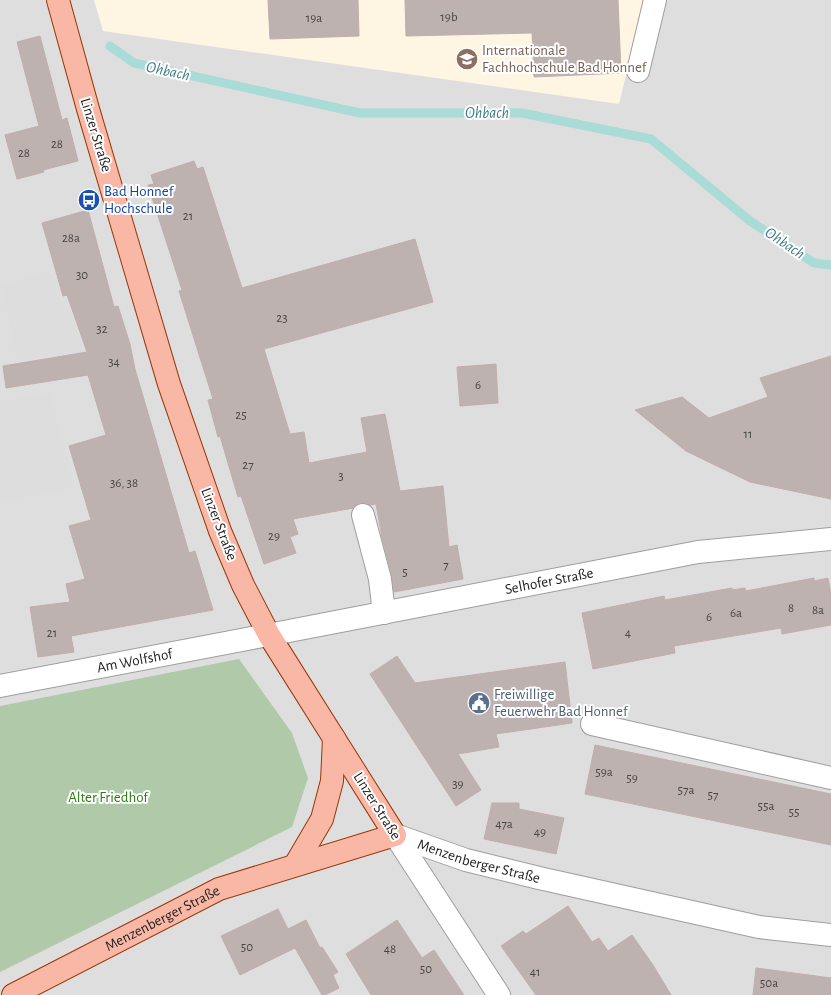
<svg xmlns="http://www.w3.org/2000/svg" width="831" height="995" font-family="'Alegreya Sans',sans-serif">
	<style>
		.residential { fill: #dfdede }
		.education { fill: #fef5e3 }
		.cemetery { fill: #afc9a9 }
		.parking { fill: #ddd }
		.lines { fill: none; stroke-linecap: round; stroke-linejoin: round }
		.stream { stroke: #aadcd7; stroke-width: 9 }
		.building { fill: #beb2b1; stroke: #c2adaa }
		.minor-casing { stroke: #9e9e9e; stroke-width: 24 }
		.major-casing { stroke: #983706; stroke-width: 24 }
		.minor { stroke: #fff; stroke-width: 22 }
		.major { stroke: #f9b8a5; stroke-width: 22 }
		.labels { text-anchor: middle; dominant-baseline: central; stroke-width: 4; stroke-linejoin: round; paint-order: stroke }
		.number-label { font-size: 13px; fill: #484545 }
		.education-label { font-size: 15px; fill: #785e54; stroke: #fff; text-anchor: start }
		.street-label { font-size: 15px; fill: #212121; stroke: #fff }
		.transit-label { font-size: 15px; fill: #164399; stroke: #fff; text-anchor: start }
		.service-label { font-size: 15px; fill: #4e5e75; stroke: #fff; text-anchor: start }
		.park-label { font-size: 15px; fill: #2b7d10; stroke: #fff }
		.water-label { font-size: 16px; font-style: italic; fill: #407b87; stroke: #fff }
	</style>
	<rect width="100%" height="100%" fill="#f1ebe8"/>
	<path class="residential" d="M0 0H831V995H0Z"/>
	<path class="education" d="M94 0H644L619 104 103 31Z"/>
	<path class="cemetery" d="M239 659 292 733 308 778 292 827 0 972V706Z"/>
	<path class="parking" d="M49 271 60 299 72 318 83 351 16 362 3 286Z
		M50 393 74 487 0 502V401Z"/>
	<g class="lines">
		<path class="stream" d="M110 46 134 63 360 113H522L651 139 750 221 814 263 831 265"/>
	</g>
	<path class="building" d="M268 0H358L359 36 270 39Z
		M405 0H618L621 73 534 77 532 33 406 36Z
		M40 36 62 120 67 118 78 161 43 170 44 172 17 179 5 135 39 126 17 42Z
		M194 161 197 169 203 167 242 288 415 239 433 302 264 349 290 434 304 432 309 463 367 452 361 418 385 414 400 491 443 486 449 547 457 545 463 579 394 592 392 576 382 537 376 504 370 505 366 503H359L353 508 293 519 298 534 290 537 296 553 264 564 241 496 238 497 220 436 218 437 208 400 213 399 179 291 182 290 148 185 154 184 151 175Z
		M88 210 114 307 118 306 130 344 135 369 189 553 195 551 213 610 71 636 74 652 38 657 30 607 70 602 66 584 85 579 69 526 91 520 69 446 106 435 88 375 6 388 3 366 87 352 67 295 63 296 42 223Z
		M831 356V499L750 482 686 451 635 410 682 397 709 418 768 397 760 378Z
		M496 364 498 403 460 406 457 367Z
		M814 578V581L828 578 831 595V625L782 634 781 628 674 646 675 653 593 669 582 613 664 596 665 600 732 588V590L745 588 746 591Z
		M397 656 415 683 565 662 572 723 496 734 499 747 458 754 481 790 456 806 370 674Z
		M595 745 831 794V845L585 794Z
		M492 803H519V809L564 818 556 854 484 839Z
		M568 906 592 942 599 938 608 951 632 935 653 965 671 995H536L501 946 523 931 526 934Z
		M278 909 288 929 306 920 320 948 322 947 338 972 333 975 339 988 325 995H322L295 948 240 975 221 936Z
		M397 920 422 958 434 950 464 995H371L346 954Z
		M756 968 831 978V995H753Z"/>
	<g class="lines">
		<g class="minor-casing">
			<g id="minor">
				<path d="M638 71 655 0"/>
				<path d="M363 515 380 579 384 613"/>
				<path id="s1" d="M0 686 289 631 698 552 831 539"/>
				<path d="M592 724 831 778"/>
				<path id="s2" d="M395 835 466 860 539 878 759 927 831 935"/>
				<path d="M395 835 499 995"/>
			</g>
		</g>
		<g class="major-casing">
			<g id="major">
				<path d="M295 865 322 819 332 781 334 738"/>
				<path id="s3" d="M13 995 219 889 395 835 269 635 243 585 220 531 169 384 88 109 58 0"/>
			</g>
		</g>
		<use href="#minor" class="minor"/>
		<use href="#major" class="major"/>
	</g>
	<defs>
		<g id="university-disc" transform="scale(1.15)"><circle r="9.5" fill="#8d6e63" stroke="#fff"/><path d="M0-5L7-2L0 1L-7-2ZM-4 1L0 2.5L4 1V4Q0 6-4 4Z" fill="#fff"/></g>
		<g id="bus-disc" transform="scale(1.15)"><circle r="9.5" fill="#1a4fb4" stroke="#fff"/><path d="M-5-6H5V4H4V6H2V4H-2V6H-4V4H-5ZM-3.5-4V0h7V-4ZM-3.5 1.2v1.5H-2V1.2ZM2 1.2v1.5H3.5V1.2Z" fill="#fff"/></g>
		<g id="civic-disc" transform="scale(1.15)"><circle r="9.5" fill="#5c6f8a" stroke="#fff"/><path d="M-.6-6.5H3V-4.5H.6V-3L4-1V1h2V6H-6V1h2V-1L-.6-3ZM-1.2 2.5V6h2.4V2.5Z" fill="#fff"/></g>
	</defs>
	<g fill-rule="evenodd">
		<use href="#university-disc" x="467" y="59"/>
		<use href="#bus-disc" x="89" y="200"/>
		<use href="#civic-disc" x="479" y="703"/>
	</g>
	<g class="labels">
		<g class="number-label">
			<text x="449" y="17">19b</text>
			<text x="314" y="18">19a</text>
			<text x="57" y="144">28</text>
			<text x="24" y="153">28</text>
			<text x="188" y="216">21</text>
			<text x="71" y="238">28a</text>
			<text x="82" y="275">30</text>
			<text x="282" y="318">23</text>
			<text x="102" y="329">32</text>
			<text x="114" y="362">34</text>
			<text x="478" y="385">6</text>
			<text x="241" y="415">25</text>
			<text x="748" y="434">11</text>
			<text x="248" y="465">27</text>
			<text x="341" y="476">3</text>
			<text x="124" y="483">36, 38</text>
			<text x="274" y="536">29</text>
			<text x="446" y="565">7</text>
			<text x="405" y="572">5</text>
			<text x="791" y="608">8</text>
			<text x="818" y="610">8a</text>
			<text x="736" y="613">6a</text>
			<text x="709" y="617">6</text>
			<text x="52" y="633">21</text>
			<text x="628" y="633">4</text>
			<text x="604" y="772">59a</text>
			<text x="632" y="778">59</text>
			<text x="458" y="784">39</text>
			<text x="686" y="790">57a</text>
			<text x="713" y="795">57</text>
			<text x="766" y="806">55a</text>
			<text x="794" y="812">55</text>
			<text x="504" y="824">47a</text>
			<text x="540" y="832">49</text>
			<text x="247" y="947">50</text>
			<text x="390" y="949">48</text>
			<text x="426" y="969">50</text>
			<text x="535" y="972">41</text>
			<text x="769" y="983">50a</text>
		</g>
		<g class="education-label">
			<text x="482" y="50">Internationale<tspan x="482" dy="17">Fachhochschule Bad Honnef</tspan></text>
		</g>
		<g class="street-label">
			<text transform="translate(96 135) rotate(73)">Linzer Straße</text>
			<text transform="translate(219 524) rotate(69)">Linzer Straße</text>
			<text stroke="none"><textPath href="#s1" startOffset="559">Selhofer Straße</textPath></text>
			<text stroke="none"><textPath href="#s1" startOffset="137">Am Wolfshof</textPath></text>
			<text transform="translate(377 806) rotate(58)">Linzer Straße</text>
			<text stroke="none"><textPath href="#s2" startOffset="88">Menzenberger Straße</textPath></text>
			<text stroke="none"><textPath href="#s3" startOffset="168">Menzenberger Straße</textPath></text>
		</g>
		<g class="transit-label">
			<text x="104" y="191">Bad Honnef<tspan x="104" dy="17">Hochschule</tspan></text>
		</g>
		<g class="service-label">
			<text x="494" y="694">Freiwillige<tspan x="494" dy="17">Feuerwehr Bad Honnef</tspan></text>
		</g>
		<g class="park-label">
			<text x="108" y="797">Alter Friedhof</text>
		</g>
		<g class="water-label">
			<text transform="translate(168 71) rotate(12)">Ohbach</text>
			<text x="487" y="113">Ohbach</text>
			<text transform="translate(785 243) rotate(34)">Ohbach</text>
		</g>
	</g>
</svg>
